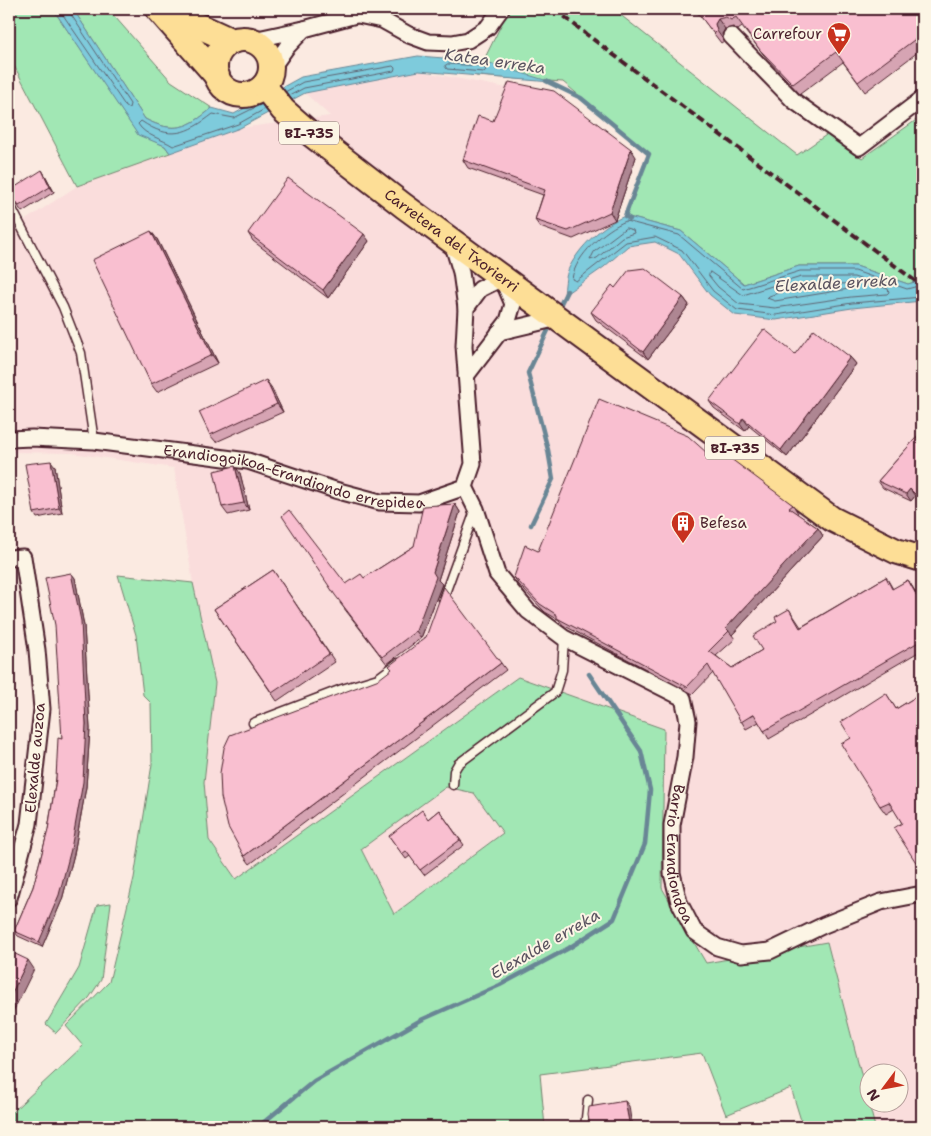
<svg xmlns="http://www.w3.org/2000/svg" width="931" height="1136" font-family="'Shantell Sans',sans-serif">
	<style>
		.built { fill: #fadddc }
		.green { fill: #a1e7b4; stroke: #768370; fill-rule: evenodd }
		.water { fill: #7ecbdc; stroke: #698695 }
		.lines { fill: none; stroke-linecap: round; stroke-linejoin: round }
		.shore { stroke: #5f6472; stroke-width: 1 }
		.stream { stroke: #698695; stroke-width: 4.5 }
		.lane-casing { stroke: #4a1f2b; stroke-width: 11 }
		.street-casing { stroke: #4a1f2b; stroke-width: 19 }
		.primary-casing { stroke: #4a1f2b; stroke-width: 28 }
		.lane { stroke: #fcf5e5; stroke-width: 8 }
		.street { stroke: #fcf5e5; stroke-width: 15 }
		.primary { stroke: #fdde96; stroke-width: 24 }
		.rail { stroke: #4a1f2b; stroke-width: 4; stroke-dasharray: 8 4; stroke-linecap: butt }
		.wall { fill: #d6a4b3; stroke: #4a1f2b }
		.shaded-wall { fill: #ae8692; stroke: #4a1f2b }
		.building { fill: #f9bfd0; stroke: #4a1f2b }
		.labels { text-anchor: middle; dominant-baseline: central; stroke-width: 4; stroke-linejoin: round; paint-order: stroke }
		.shield { fill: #fcf5e5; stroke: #7f5f63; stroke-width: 1 }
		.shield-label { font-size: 14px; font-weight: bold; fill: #4a1f2b }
		.poi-label { font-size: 15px; fill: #4a1f2b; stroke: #fcf5e5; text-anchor: end }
		.street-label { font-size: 15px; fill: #4a1f2b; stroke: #fcf5e5 }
		.water-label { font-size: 16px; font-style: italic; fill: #5a5360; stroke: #fcf5e5 }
	</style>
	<rect width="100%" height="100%" fill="#fbeae1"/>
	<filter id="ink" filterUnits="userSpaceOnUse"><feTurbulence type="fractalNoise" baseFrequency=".02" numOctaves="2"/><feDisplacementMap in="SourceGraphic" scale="10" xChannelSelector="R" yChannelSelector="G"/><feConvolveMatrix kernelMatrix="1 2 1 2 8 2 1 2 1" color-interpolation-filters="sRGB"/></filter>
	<g filter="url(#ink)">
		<path class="built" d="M419 71 559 98 636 157 615 220 585 244 568 270 564 295 604 267 628 246 656 242 679 254 710 295 852 308 922 301V1127H875L869 1104H898V1074H868V1103L827 942 706 963 662 888 664 729 518 677 236 879 209 840 204 782 215 683 193 583 174 468 72 453 9 452V231L77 186 240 128 330 116 305 93Z
			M446 787 474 793 503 833 394 914 361 849Z"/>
		<path class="green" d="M9 9H53L138 134 165 146 170 153 77 186 9 56Z
			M73 9H108L171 81 212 108C189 128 174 134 145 119Z
			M509 9H613L797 155 829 133 862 158 922 116V280L908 284 856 266H799L744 284 681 231 625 216 649 154 563 82 476 76Z
			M118 575 193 583 215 683 204 782 209 840 236 879 518 677 664 729 662 888 706 963 827 942 875 1127H803L791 1088 726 1115 702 1053 540 1074 545 1127H9V1115L83 1046 66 1026 109 982 134 878 152 764 151 703 143 695 136 635ZM446 787 474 793 503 833 394 914 361 849Z
			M111 903 101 980 89 998 56 1033 46 1024 79 968 97 905Z"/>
		<path class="water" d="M53 9H73L145 119C174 134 189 128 212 108L234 114 301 77 418 56 483 61 551 82 419 71 305 93 240 128 170 153 165 146 138 135Z
			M625 216 681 231 744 284 799 266H856L908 284 922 280V301L852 308 776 320 735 315 710 295 679 254 655 242 628 246 604 267 564 295C565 287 565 276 569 268 580 246 602 225 625 216Z"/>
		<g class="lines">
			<path class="shore" d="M59 9 126 107 129 108 130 104 70 13 69 9
				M448 64 482 66 486 70 484 72 447 69 445 66Z
				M285 92 303 82 393 66 395 68 394 71 304 88 289 96
				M262 104 234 118 213 114C187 134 170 141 141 121L138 124C145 136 163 139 173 146L238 124 265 109
				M626 228 633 230 634 233 622 237 597 258 590 260 594 252Z
				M710 272 743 295 801 277H854L888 289 889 292 887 294 851 297 775 308 739 304 718 287 709 276Z
				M848 284 851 287 849 289 775 301 767 298 769 296 802 285Z
				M922 285 907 289 855 271H800L743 289 679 235 626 221C605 229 575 256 572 279L576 281 626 242 655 237 682 250 713 291 737 310 776 315 852 303 922 297"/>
			<path class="stream" d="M546 81 581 98 649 154 625 216 630 219
				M557 311 567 291
				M531 525 553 479 548 450 528 373 551 324
				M258 1127 314 1081 421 1020 500 985 569 948 614 919 645 844 650 790 641 751 589 674"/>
			<g class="lane-casing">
				<path id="lane" d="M9 203 63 307 81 353 94 441
					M443 599 475 511
					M253 723 342 689 378 678 398 663
					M453 785 454 771 458 764 555 692 562 670 564 638
					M585 1127 588 1100"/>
			</g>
			<g class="street-casing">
				<g id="street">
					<path d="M358 15 382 20 409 35 428 42 452 43 468 40 488 27 501 9"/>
					<path d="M731 36 794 101 859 147 922 99"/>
					<path d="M253 40 304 29 367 12"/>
					<path d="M271 69 286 48 304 29"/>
					<path d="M452 242 461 272 466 308"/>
					<path d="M499 332 558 318"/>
					<path id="s1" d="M9 439 32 438 94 441 248 461 335 490 380 502 419 503 465 487 473 464 464 346 466 308 480 289 502 278 513 304 508 321 466 376"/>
					<path id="s2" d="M465 487 476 509 497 574 528 611 564 638 683 698 688 721 685 757 672 825V873L679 902 694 931 717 947 741 954 770 951 824 925 881 902 922 894"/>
					<path d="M9 558 23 557 37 650 42 709 29 824 9 898"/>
				</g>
			</g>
			<g class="primary-casing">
				<g id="primary">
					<path d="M158 9 217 76"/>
					<path d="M172 9 197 25 232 41"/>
					<circle cx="243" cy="67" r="28"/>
					<path id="s3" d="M264 86 283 110 307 131 404 206 832 519 896 551 922 559"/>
				</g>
			</g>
			<use href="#lane" class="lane"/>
			<use href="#street" class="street"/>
			<use href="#primary" class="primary"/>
			<path class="rail" d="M555 9 586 34 922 286"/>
		</g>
		<path class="wall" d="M695 9H922V49L865 92 843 62 800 94 767 59 742 27 738 30 733 27 725 29 722 34 724 41 721 43Z
			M493 121 636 157 615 220 573 239 540 227 535 220 543 195 468 168 463 160Z
			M45 175 54 192 22 212 12 197Z
			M248 233 369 241 328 298 253 241Z
			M157 239 218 363 157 392 151 384Z
			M615 288 683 297 689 305 648 359 596 320 591 312Z
			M795 354 850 357 856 364 787 457 749 426 745 431 714 408 709 401Z
			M271 387 283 412 216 442 210 435Z
			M922 431V503L915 496 911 501 883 488 878 481Z
			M707 453 793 505 798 513 797 514 818 528 823 536 732 635 735 639 716 656 732 668 762 650 777 621 789 609 801 627 886 577 893 589 908 580 913 588 922 603V650L769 739 759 722 746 729 713 673 693 694 563 625 559 620 545 612 519 585 514 577 538 551Z
			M55 466 62 513 37 518 34 513Z
			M240 473 249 510 228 515 222 507Z
			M455 504 460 512 438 580 442 584 421 638 387 664 340 603 346 584 364 578 414 546Z
			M273 570 335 662 277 701 214 609Z
			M71 573 75 578 84 626 90 729 86 787 74 854 62 900 42 947 18 936 14 931 33 887 48 830 62 739Z
			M501 663 506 670 250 864 244 856Z
			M886 693 896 709 922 693V872L917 864 902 823 894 809 886 814 880 806 851 738Z
			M439 810 464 845 424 875 410 856 406 859 389 836 428 819Z"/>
		<path class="shaded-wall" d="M718 19 725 29 722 34 724 41 717 31 715 24Z
			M631 149 636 157 615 220 610 212Z
			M42 170 45 175 54 192 50 187Z
			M151 231 157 239 218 363 212 355Z
			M364 234 369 241 328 298 323 290Z
			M683 297 689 305 648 359 643 352Z
			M850 357 856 364 787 457 781 450Z
			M266 380 271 387 283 412 277 404Z
			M743 418 749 426 745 431 740 424Z
			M51 461 55 466 62 513 59 508Z
			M235 466 240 473 249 510 244 503Z
			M910 489 915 496 911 501 906 494Z
			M455 504 460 512 438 580 442 584 421 638 416 631 433 572Z
			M818 528 823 536 732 635 726 628Z
			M71 573 75 578 84 626 90 729 86 787 74 854 62 900 42 947 39 942 86 724Z
			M908 580 913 588 922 603V605Z
			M28 960 34 969 9 1020V999Z
			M625 1101 629 1106 632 1127H630Z"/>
		<path class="building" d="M695 9H922V34L858 82 836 52 793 84 760 50 736 17 731 20 726 17 718 19 715 24 717 31 714 34Z
			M509 82 554 91 631 149 610 212 568 231 535 220 545 190 463 160 478 116 493 121Z
			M42 170 50 187 19 206 12 197V189Z
			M288 178 364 234 323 290 248 233Z
			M151 231 212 355 151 384 92 260Z
			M645 268 683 297 643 352 591 312 612 285 615 288 629 270Z
			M764 329 795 354 814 329 850 357 781 450 743 418 740 424 709 401Z
			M266 380 277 404 210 435 199 412Z
			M599 399 688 436 707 453 711 444 793 505 789 508 818 528 726 628 729 631 709 651 732 668 762 650 753 636 777 621 775 617 789 609 800 628 886 577 892 589 908 580 922 605V640L764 731 754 714 741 722 708 665 687 687 557 618V615L540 604 514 577 525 545 538 551Z
			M922 431V475L919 478 922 481V501L910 489 906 494 878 481Z
			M51 461 59 508 34 513 25 464Z
			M235 466 244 503 222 507 214 471Z
			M455 504 433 572 436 577 416 631 382 657 335 595 282 516 289 510 346 584 361 574 364 578 414 546 423 506Z
			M273 570 329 654 272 693 214 609Z
			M71 573 81 621 86 724 83 782 71 849 59 895 39 942 14 931 33 887 48 830 56 779 58 738 62 739 55 625 45 578Z
			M444 587 501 663 244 856 228 827 221 797 220 773 224 748 230 735 379 679 392 669 389 666 426 637Z
			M886 693 896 709 922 693V861L917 864 894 828 902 823 889 802 880 806 841 744 851 738 841 722Z
			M422 810 428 819 439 810 460 840 420 870 406 851 402 854 389 836Z
			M9 951 28 960 9 999Z
			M625 1101 630 1127H590L588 1115 589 1107Z
			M706 1123 707 1127H691Z"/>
	</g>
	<defs>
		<g id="supermarket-pin" transform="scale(1.25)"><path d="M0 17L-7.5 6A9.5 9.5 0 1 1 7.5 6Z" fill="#c8321e" stroke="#fcf5e5"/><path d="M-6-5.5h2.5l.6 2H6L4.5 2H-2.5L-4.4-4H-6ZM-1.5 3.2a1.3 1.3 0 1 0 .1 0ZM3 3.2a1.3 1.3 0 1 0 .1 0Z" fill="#fff"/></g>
		<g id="building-pin" transform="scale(1.25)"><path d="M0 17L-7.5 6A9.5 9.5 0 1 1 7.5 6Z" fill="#c8321e" stroke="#fcf5e5"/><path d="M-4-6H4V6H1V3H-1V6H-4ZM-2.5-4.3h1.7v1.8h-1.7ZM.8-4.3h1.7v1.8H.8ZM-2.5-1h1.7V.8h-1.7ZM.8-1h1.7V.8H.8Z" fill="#fff"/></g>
	</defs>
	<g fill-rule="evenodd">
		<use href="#supermarket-pin" x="839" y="34"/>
		<use href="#building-pin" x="683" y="523"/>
	</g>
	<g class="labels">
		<g class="shield">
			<rect x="279" y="121.5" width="60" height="23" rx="4"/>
			<rect x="705" y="436.5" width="60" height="23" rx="4"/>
		</g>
		<g class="shield-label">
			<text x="309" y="133">BI-735</text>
			<text x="735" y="448">BI-735</text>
		</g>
		<g class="poi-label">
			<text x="822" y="34">Carrefour</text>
			<text x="700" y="523" text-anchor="start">Befesa</text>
		</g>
		<g class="street-label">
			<text stroke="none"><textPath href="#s3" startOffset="244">Carretera del Txorierri</textPath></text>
			<text stroke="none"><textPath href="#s1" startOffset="289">Erandiogoikoa-Erandiondo errepidea</textPath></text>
			<text transform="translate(35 758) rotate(-85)">Elexalde auzoa</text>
			<text stroke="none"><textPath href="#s2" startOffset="478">Barrio Erandiondoa</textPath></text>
		</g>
		<g class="water-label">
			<text transform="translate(495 61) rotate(8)">Katea erreka</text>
			<text transform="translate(836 283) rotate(-3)">Elexalde erreka</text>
			<text transform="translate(545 944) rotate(-30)">Elexalde erreka</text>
		</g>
	</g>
	<rect width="931" height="1136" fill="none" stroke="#fcf5e5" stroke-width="30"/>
	<rect x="15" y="15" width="901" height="1106" fill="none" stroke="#4a1f2b" stroke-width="2" filter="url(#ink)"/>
	<g transform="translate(884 1088) rotate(238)"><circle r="24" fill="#fcf5e5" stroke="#b59f9b"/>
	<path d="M0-4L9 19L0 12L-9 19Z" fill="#c8321e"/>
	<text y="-8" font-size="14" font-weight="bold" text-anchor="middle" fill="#4a1f2b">N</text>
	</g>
</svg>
